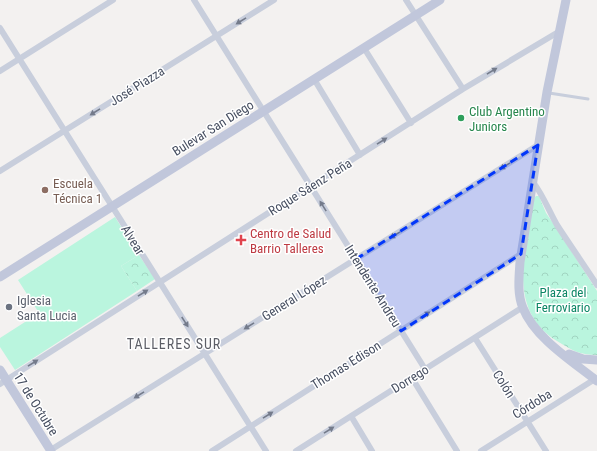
<svg xmlns="http://www.w3.org/2000/svg" width="597" height="451" font-family="'Roboto Condensed',sans-serif">
	<style>
		.park { fill: url(#park-crowns) }
		.pitch { fill: #baf5de }
		.lines { fill: none; stroke-linecap: round; stroke-linejoin: round }
		.lane { stroke: #c8cedc; stroke-width: 3 }
		.street { stroke: #c8cedc; stroke-width: 6 }
		.secondary { stroke: #c1c7db; stroke-width: 9 }
		.oneway { fill: #747b8b }
		.marked { fill: #0337fa; fill-opacity: 0.2; stroke: #0337fa; stroke-width: 3; stroke-dasharray: 8 5; stroke-linejoin: round }
		.leisure-dot { fill: #2e9e5b; stroke: #fff; stroke-width: 1.5 }
		.education-dot { fill: #8d6e63; stroke: #fff; stroke-width: 1.5 }
		.health-dot { fill: #e0444e; stroke: #fff; stroke-width: 1.5 }
		.worship-dot { fill: #6b7280; stroke: #fff; stroke-width: 1.5 }
		.labels { text-anchor: middle; dominant-baseline: central; stroke-width: 3; stroke-linejoin: round; paint-order: stroke }
		.street-label { font-size: 13px; fill: #464e60; stroke: #fff }
		.leisure-label { font-size: 13px; fill: #27864d; stroke: #fff; text-anchor: start }
		.education-label { font-size: 13px; fill: #785e54; stroke: #fff; text-anchor: start }
		.health-label { font-size: 13px; fill: #be3a42; stroke: #fff; text-anchor: start }
		.park-label { font-size: 13px; fill: #0c8665; stroke: #fff }
		.worship-label { font-size: 13px; fill: #5b616d; stroke: #fff; text-anchor: start }
		.neighbourhood-label { font-size: 14px; letter-spacing: 1px; fill: #5c5e66; stroke: #fff }
	</style>
	<defs>
		<pattern id="park-crowns" width="20" height="18" patternUnits="userSpaceOnUse"><rect width="20" height="18" fill="#baf5de"/><path d="M2 6a3 3 0 1 1 6 0M12 15a3 3 0 1 1 6 0" fill="none" stroke="#a1d4c1"/></pattern>
	</defs>
	<rect width="100%" height="100%" fill="#f3f1f0"/>
	<path class="park" d="M536 196H539L546 213 555 226 597 291V355C579 355 572 350 557 341 505 309 526 248 534 198Z
		M139 255 155 279 137 291 121 266Z"/>
	<path class="pitch" d="M115 217 139 255 121 266 137 291 15 370 0 347V338L39 313 18 280Z
		M590 304 597 315V328L591 332 578 311Z"/>
	<g class="lines">
		<path class="lane" d="M549 93 588 99"/>
		<path class="street" d="M194 0 425 369
			M406 0 463 89
			M0 28 266 451
			M364 48 411 123
			M0 71 113 0
			M314 79 360 155
			M0 171 274 0
			M533 182C543 195 549 211 557 225 570 245 584 265 597 285
			M475 338 546 451
			M412 378 457 451
			M0 384 463 89 560 31
			M351 416 372 451
			M49 451 538 145
			M212 451 521 254
			M296 451 523 307
			M481 451 595 379"/>
		<path class="secondary" d="M566 0 547 92 520 262C519 277 517 294 523 308 535 338 572 361 597 381
			M0 277 440 0
			M569 354 583 359 597 360
			M0 370 51 451"/>
	</g>
	<defs><path id="oneway-solid" d="M-6-.8H1V-3.2L6.5 0L1 3.2V.8H-6Z"/></defs>
	<g class="oneway">
		<use href="#oneway-solid" transform="translate(241 21) rotate(148)"/>
		<use href="#oneway-solid" transform="translate(492 71) rotate(-31)"/>
		<use href="#oneway-solid" transform="translate(95 112) rotate(148)"/>
		<use href="#oneway-solid" transform="translate(382 141) rotate(-32)"/>
		<use href="#oneway-solid" transform="translate(505 166) rotate(148)"/>
		<use href="#oneway-solid" transform="translate(323 206) rotate(-122)"/>
		<use href="#oneway-solid" transform="translate(395 235) rotate(148)"/>
		<use href="#oneway-solid" transform="translate(143 293) rotate(-32)"/>
		<use href="#oneway-solid" transform="translate(425 315) rotate(-33)"/>
		<use href="#oneway-solid" transform="translate(185 322) rotate(57)"/>
		<use href="#oneway-solid" transform="translate(249 326) rotate(148)"/>
		<use href="#oneway-solid" transform="translate(33 363) rotate(-32)"/>
		<use href="#oneway-solid" transform="translate(139 395) rotate(148)"/>
		<use href="#oneway-solid" transform="translate(268 415) rotate(-32)"/>
		<use href="#oneway-solid" transform="translate(329 430) rotate(-32)"/>
	</g>
	<path class="marked" d="M538 145 521 254 401 331 356 259Z"/>
	<circle class="leisure-dot" cx="461" cy="118" r="4"/>
	<circle class="education-dot" cx="45" cy="190" r="4"/>
	<path class="health-dot" d="M239 234h4v4h4v4h-4v4h-4v-4h-4v-4h4z"/>
	<circle class="worship-dot" cx="9" cy="307" r="4"/>
	<g class="labels">
		<g class="street-label">
			<text transform="translate(137 86) rotate(-32)">José Piazza</text>
			<text transform="translate(213 128) rotate(-32)">Bulevar San Diego</text>
			<text transform="translate(310 187) rotate(-32)">Roque Sáenz Peña</text>
			<text transform="translate(133 240) rotate(58)">Alvear</text>
			<text transform="translate(373 286) rotate(58)">Intendente Andreu</text>
			<text transform="translate(294 298) rotate(-32)">General López</text>
			<text transform="translate(346 365) rotate(-32)">Thomas Edison</text>
			<text transform="translate(410 379) rotate(-32)">Dorrego</text>
			<text transform="translate(504 384) rotate(58)">Colón</text>
			<text transform="translate(36 404) rotate(58)">17 de Octubre</text>
			<text transform="translate(532 404) rotate(-32)">Córdoba</text>
		</g>
		<g class="leisure-label">
			<text x="469" y="111">Club Argentino<tspan x="469" dy="15">Juniors</tspan></text>
		</g>
		<g class="education-label">
			<text x="53" y="183">Escuela<tspan x="53" dy="15">Técnica 1</tspan></text>
		</g>
		<g class="health-label">
			<text x="250" y="233">Centro de Salud<tspan x="250" dy="15">Barrio Talleres</tspan></text>
		</g>
		<g class="park-label">
			<text x="563" y="292">Plaza del<tspan x="563" dy="15">Ferroviario</tspan></text>
		</g>
		<g class="worship-label">
			<text x="17" y="300">Iglesia<tspan x="17" dy="15">Santa Lucia</tspan></text>
		</g>
		<g class="neighbourhood-label">
			<text x="174" y="344">TALLERES SUR</text>
		</g>
	</g>
</svg>
